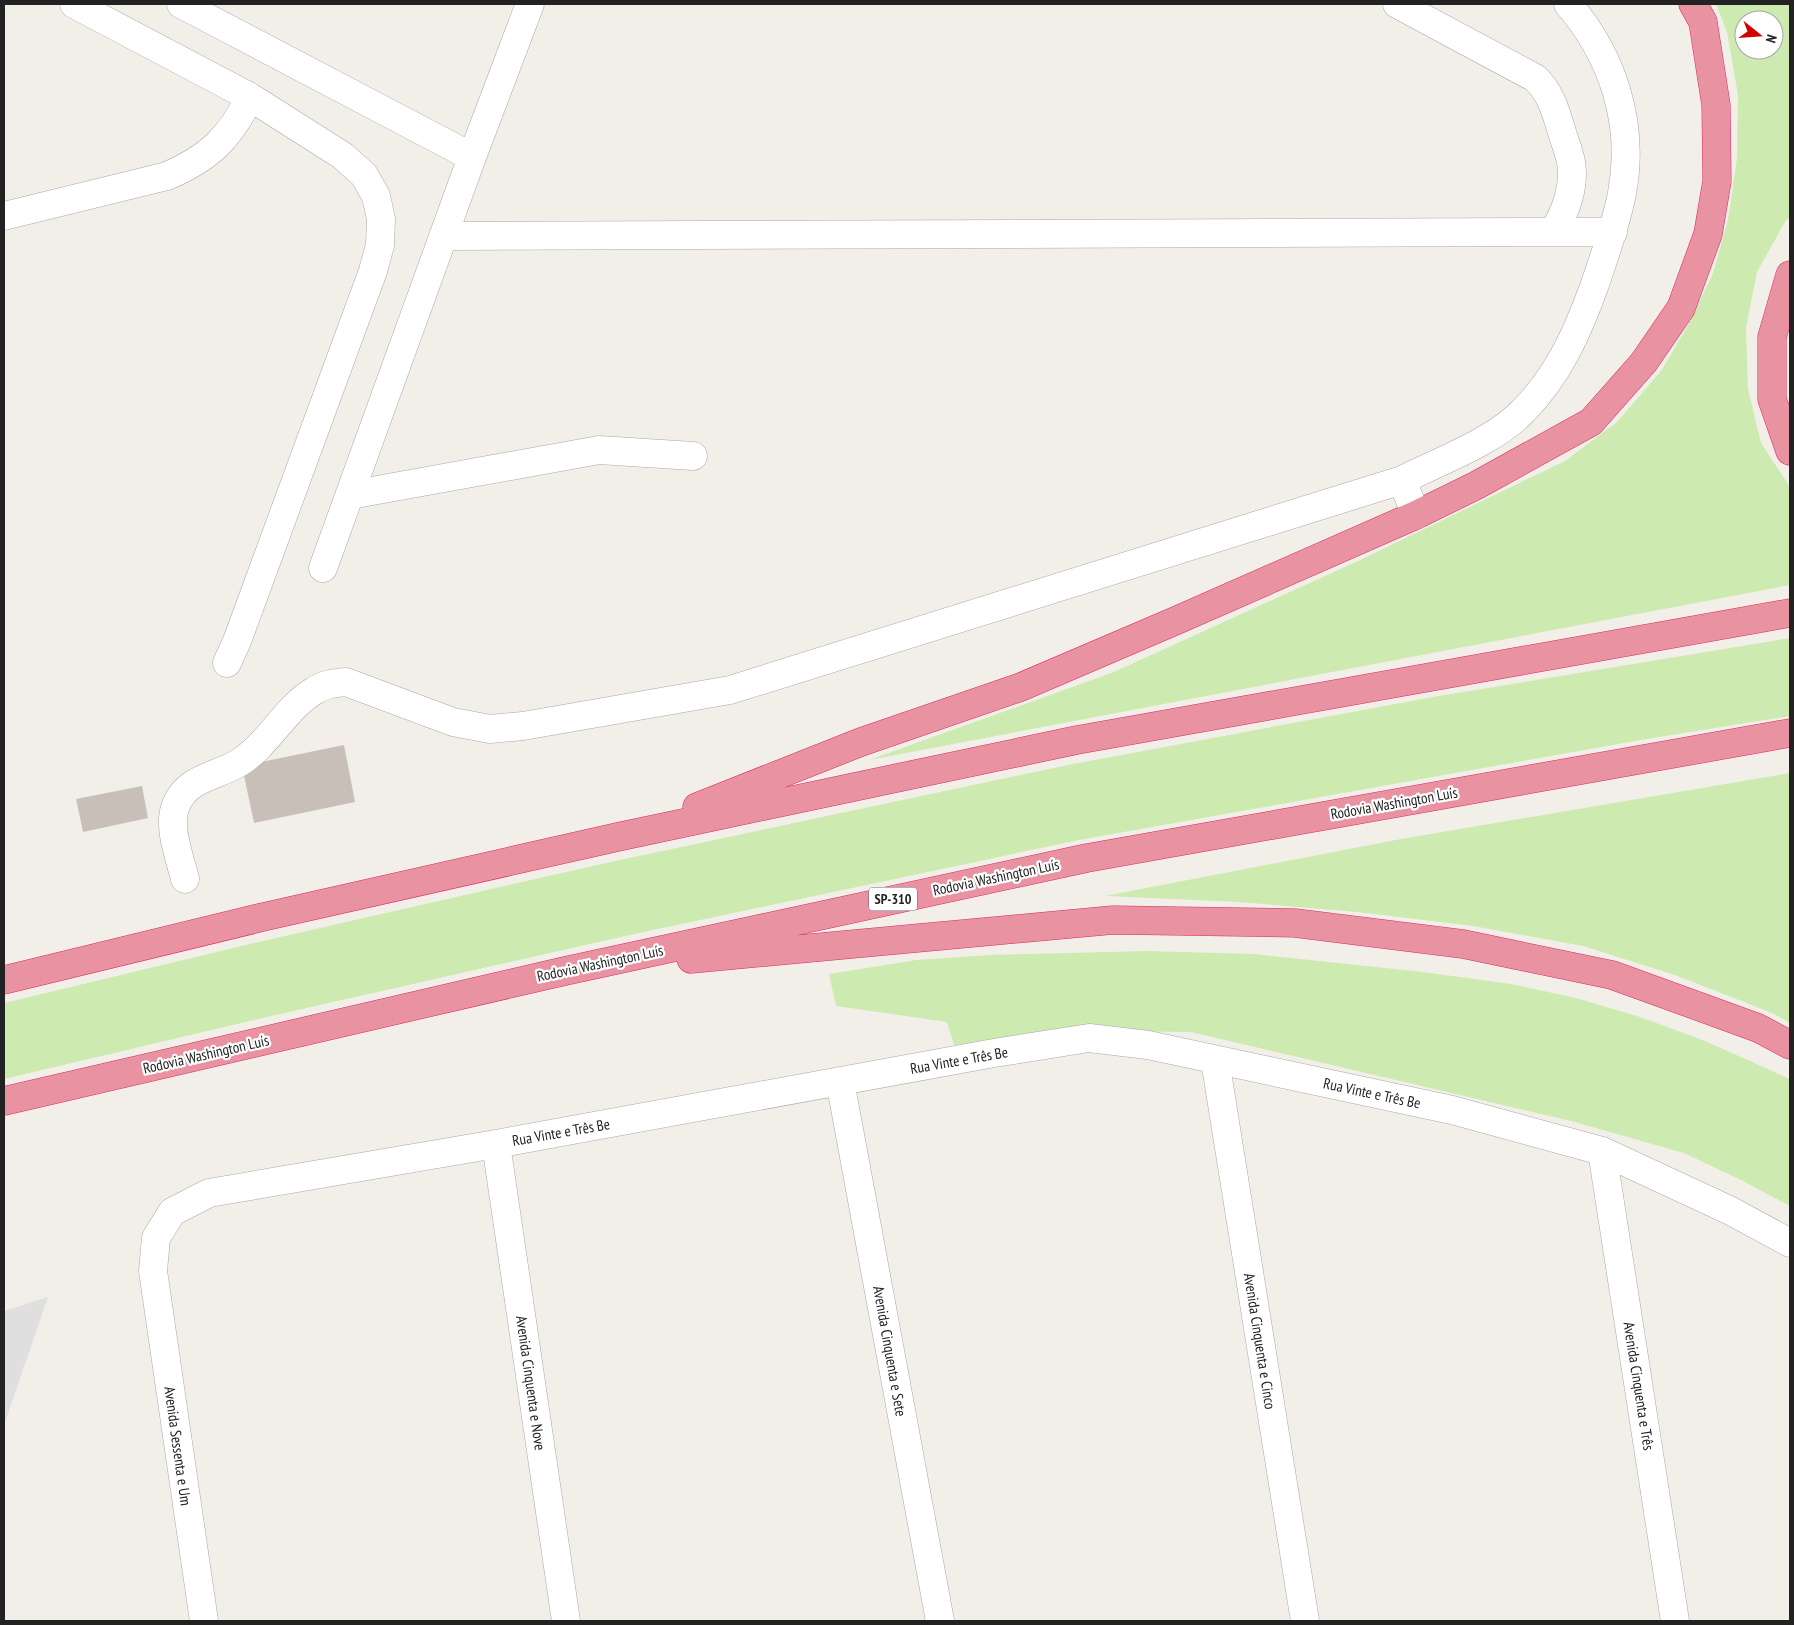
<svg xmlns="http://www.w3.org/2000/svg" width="1794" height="1625" font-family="'PT Sans Narrow',sans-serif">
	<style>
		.residential { fill: #e0dfdf }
		.grass { fill: #cdebb0; fill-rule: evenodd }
		.building { fill: #c7bfb8 }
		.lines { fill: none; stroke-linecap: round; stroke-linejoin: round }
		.minor-casing { stroke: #a9a9a9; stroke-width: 29 }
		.highway-casing { stroke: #dc2a67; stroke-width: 29 }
		.minor { stroke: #fff; stroke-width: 28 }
		.highway { stroke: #e892a2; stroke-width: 28 }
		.labels { text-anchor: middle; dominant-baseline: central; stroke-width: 4.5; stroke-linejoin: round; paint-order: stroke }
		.shield { fill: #fff; stroke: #646464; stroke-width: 1 }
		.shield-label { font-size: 14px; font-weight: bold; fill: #222 }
		.street-label { font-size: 15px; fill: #222; stroke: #fff }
	</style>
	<rect width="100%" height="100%" fill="#f2efe9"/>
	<path class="residential" d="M48 1297 4 1425V1311Z"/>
	<path class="grass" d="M1716 4H1790V217L1785 222 1757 272 1746 328 1748 389 1761 443 1790 487V585L869 760 1114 672 1358 561 1565 461 1617 422 1661 371 1690 322 1713 273 1728 220 1737 158 1738 95 1727 32ZM1744 20H1774V50H1744Z
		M1790 638V716L1635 741 1079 840 625 936 267 1017 4 1079V1003L254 943 615 861 1068 765 1433 697Z
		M1790 773V1023L1772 1013 1675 975 1583 946 1473 926 1357 912 1239 902 1105 896 1401 839Z
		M1148 951 1254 954 1423 972 1511 984 1576 998 1640 1017 1705 1041 1790 1079V1206L1741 1180 1684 1153 1571 1121 1191 1032 1096 1031 954 1045 947 1022 836 1006 829 974 916 960 990 955Z"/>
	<path class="building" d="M344 745 355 802 254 823 242 766Z
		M142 786 148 818 83 832 76 799Z"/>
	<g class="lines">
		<g class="minor-casing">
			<path id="minor" d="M74 4 250 97 343 156 364 175 376 196 381 219 380 245 373 271 237 641 227 663
				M181 4 472 157
				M4 216 167 176C209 158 230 138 250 97
				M1553 232H1613
				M444 236 1553 232C1566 212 1575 186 1571 162 1569 151 1564 140 1561 129 1555 109 1550 92 1535 78L1397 4
				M1402 480C1440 461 1495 441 1523 411 1559 375 1578 331 1595 284 1605 254 1616 225 1622 193 1635 124 1613 56 1568 4
				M350 495 599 450 693 456
				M323 568 472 157 530 4
				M185 879C180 858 167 826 176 805 187 778 214 777 237 764 268 746 284 709 314 691 324 684 335 683 346 682L453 722 490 729 523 726 730 690 1402 480 1416 515
				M1215 1060 1305 1621
				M840 1081 940 1621
				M496 1144 566 1621
				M1602 1151 1675 1621
				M204 1621 153 1271 156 1238 172 1212 209 1193 496 1144 994 1053 1089 1038 1148 1045 1452 1110 1602 1151 1731 1211 1790 1243"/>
		</g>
		<g class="highway-casing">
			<path id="highway" d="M1790 275 1772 337V399L1790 451
				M697 807 861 742 1021 687 1175 621 1416 515 1477 485 1591 422 1644 362 1681 308 1708 234 1717 181 1716 105 1703 22 1693 4
				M691 959 1113 920 1295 923 1463 944 1612 975 1758 1028 1790 1045
				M4 980 263 917 622 836 1077 740 1790 613
				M4 1101 565 971 1087 858 1790 733"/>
		</g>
		<use href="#minor" class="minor"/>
		<use href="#highway" class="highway"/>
	</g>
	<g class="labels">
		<rect class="shield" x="869" y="887.5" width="48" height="23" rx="4"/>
		<g class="shield-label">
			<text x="893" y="899">SP-310</text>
		</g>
		<g class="street-label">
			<text transform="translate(1394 803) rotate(-10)">Rodovia Washington Luís</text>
			<text transform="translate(996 877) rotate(-12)">Rodovia Washington Luís</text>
			<text transform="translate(600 963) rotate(-12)">Rodovia Washington Luís</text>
			<text transform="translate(206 1054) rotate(-13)">Rodovia Washington Luís</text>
			<text transform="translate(959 1060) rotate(-10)">Rua Vinte e Três Be</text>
			<text transform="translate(1372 1093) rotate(12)">Rua Vinte e Três Be</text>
			<text transform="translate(561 1132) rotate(-10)">Rua Vinte e Três Be</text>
			<text transform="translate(1260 1341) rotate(81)">Avenida Cinquenta e Cinco</text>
			<text transform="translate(890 1351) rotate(80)">Avenida Cinquenta e Sete</text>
			<text transform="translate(531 1383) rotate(82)">Avenida Cinquenta e Nove</text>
			<text transform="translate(1639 1386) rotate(81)">Avenida Cinquenta e Três</text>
			<text transform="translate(178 1446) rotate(82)">Avenida Sessenta e Um</text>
		</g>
	</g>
	<rect width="1794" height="1625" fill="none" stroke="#222222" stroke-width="10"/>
	<g transform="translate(1759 35) rotate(107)"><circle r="24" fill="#ffffff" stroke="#a7a7a7"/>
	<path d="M0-4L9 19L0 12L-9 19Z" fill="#d40000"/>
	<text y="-8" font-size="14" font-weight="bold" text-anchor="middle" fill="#222222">N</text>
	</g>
</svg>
